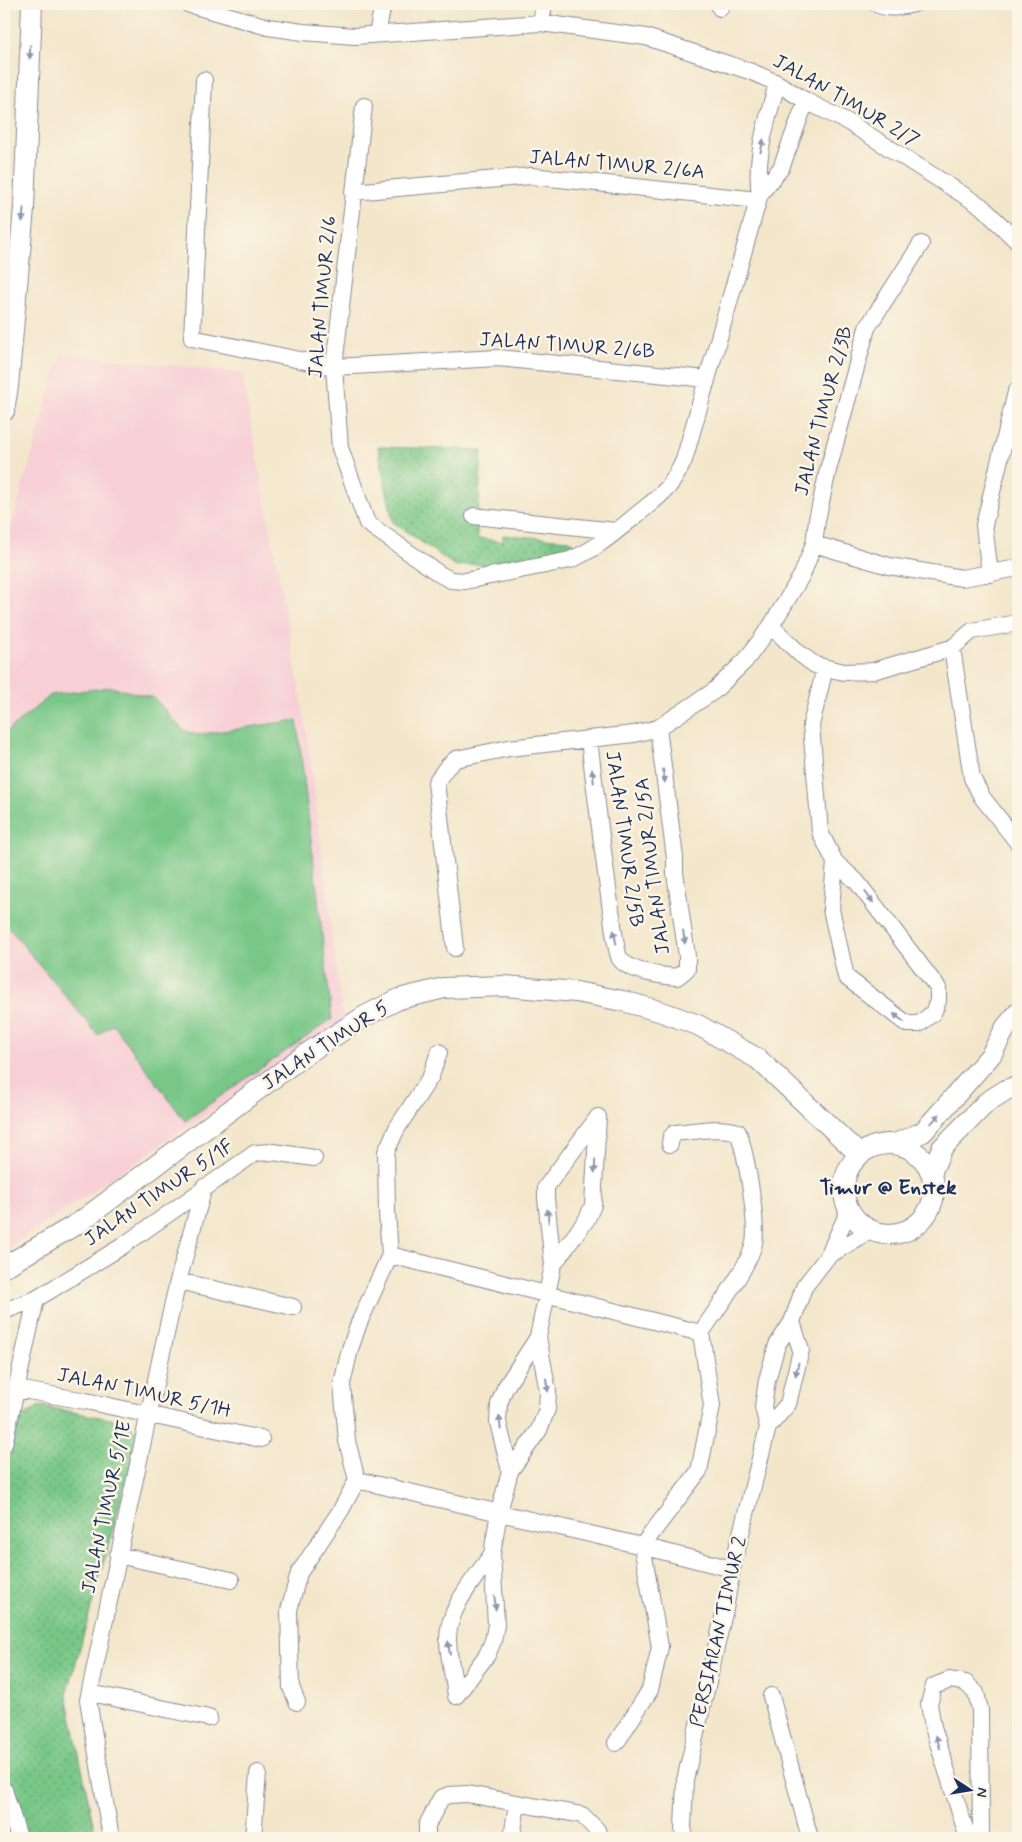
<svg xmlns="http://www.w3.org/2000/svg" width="1022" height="1842" font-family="Mynerve,sans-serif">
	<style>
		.built { fill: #f7cfd5 }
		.grass { fill: url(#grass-dots); stroke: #4a7b72 }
		.garden { fill: #78c787; stroke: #4a7b72 }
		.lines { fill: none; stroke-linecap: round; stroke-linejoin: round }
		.minor-casing { stroke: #878a94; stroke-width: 18 }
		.tertiary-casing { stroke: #878a94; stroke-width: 22 }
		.minor { stroke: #fff; stroke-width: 16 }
		.tertiary { stroke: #fff; stroke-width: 20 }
		.oneway { fill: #8d97ae }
		.labels { text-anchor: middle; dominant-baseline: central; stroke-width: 5; stroke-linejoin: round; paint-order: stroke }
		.street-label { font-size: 20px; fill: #1b2f5e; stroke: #fcf5e5 }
		.neighbourhood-label { font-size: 21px; font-weight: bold; fill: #1b2f5e; stroke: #fcf5e5 }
	</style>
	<defs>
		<pattern id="grass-dots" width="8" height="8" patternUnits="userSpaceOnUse" patternTransform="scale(1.25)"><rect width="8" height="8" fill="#78c787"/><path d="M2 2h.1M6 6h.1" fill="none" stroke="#62a272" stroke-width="1.8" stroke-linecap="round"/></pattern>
	</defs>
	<rect width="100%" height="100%" fill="#fcf5e5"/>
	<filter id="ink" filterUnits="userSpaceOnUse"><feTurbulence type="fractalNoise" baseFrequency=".02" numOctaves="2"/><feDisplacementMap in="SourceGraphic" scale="10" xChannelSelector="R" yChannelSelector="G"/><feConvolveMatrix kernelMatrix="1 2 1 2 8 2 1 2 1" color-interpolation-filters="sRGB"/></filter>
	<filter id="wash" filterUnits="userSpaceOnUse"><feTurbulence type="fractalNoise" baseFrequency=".0096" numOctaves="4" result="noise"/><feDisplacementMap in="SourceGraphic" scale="20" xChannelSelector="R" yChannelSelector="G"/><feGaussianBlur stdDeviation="1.12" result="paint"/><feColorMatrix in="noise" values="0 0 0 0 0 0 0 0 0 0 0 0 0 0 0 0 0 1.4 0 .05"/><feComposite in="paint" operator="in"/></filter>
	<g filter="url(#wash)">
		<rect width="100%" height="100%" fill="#f3e6cb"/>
		<path class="built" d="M61 353 242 373 306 725 343 1022 4 1251V551Z"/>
		<path class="grass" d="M378 447 482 450 477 538 503 542V535L570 540 577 550 568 557 455 566 393 522Z
			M39 1406 127 1422 139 1434 67 1695 96 1838H26L4 1767V1480L17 1421Z"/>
		<path class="garden" d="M111 687 154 698 183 730 196 735 297 720 332 1019 185 1121 113 1024 98 1035 4 922V737L11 728 51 695Z"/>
	</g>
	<g filter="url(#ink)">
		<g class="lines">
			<g class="minor-casing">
				<path id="minor" d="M188 4 268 27 303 32 355 36 541 23 646 37 752 72 777 83 806 101 848 122 981 206 1018 242
					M719 4 720 8
					M877 4C889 10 901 7 914 4
					M541 23 544 4
					M377 34 383 4
					M204 80 192 338 334 367 498 358 707 379
					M364 106 334 367 340 448 367 523 441 575 451 580 465 581 570 560C595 550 614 533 634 517 646 507 659 498 669 486 675 478 680 469 684 460L760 194 781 168 806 101
					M353 192 531 176 758 200
					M760 194C754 157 768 119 777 83
					M474 516 616 531
					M814 544 889 566 962 578 1018 568
					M990 574 984 525 1016 392 1018 390
					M771 626 800 654 815 665 844 672 873 671 952 648 972 631 1018 623
					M952 648 972 778 982 797 1018 843
					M825 668 811 725 820 832 835 862 857 882 938 988V1001L933 1013 919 1024H907L846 977 831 909 835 862
					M589 740C596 797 603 853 611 910 613 921 615 950 620 959 629 972 663 976 677 977L687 969V956L675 873V858L658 728
					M455 948 436 782 447 767 456 759 509 748 634 734 658 728 714 691 745 661 771 626 802 575 814 544 817 520 828 470 867 328 921 244
					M390 1255 701 1333
					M828 1256 871 1230
					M553 1265 587 1219 593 1205 598 1117
					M178 1281 293 1307
					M4 1311 36 1299 121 1247 255 1153 273 1152 314 1158
					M17 1389 86 1401 261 1439
					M768 1427 763 1407 767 1380 777 1345 792 1322 804 1287 828 1256 849 1210
					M4 1444 36 1299
					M510 1471 498 1422 499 1404 505 1388 538 1337 553 1265 546 1198V1187L598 1117
					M357 1480 642 1546 732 1569
					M642 1546 699 1471 712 1406 701 1333C715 1311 749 1267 754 1243 758 1222 746 1153 738 1132 719 1126 695 1131 675 1133L671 1137 670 1144
					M118 1555 231 1580
					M90 1693 209 1718
					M456 1696 487 1655 493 1641 496 1625 492 1554 499 1512 510 1471 539 1430 547 1409 548 1392 538 1337
					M456 1696C454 1678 448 1657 448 1639 448 1607 475 1579 492 1554
					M771 1696 810 1838
					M297 1702 291 1687 289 1610 299 1573 341 1510 357 1480 347 1441 342 1384 350 1349 359 1323 390 1255 387 1212 386 1152 397 1128 431 1076 439 1052
					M616 1743 650 1690 660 1647 642 1546
					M4 1790 19 1838
					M111 1838 88 1700 163 1347 178 1281 204 1187
					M253 1838 258 1773
					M427 1838V1825L441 1798 449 1795 467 1794 582 1815 597 1830 599 1838
					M512 1838 517 1804
					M685 1838 683 1828 685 1780 725 1609 732 1569 768 1427 788 1404 801 1350 792 1322
					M968 1838 933 1727 929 1704 934 1686 950 1680 966 1683 976 1693 980 1710 981 1838"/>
			</g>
			<g class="tertiary-casing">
				<path id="tertiary" d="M4 411 8 386 24 208 32 4
					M895 1144 923 1132 991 1055 1006 1027 1018 1013
					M844 1189a45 45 0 1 1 90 0a45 45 0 1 1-90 0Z
					M931 1173 942 1148 987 1102 1006 1090 1018 1086
					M4 1267 80 1222 303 1056 365 1016 399 999 444 988 505 986 576 992 623 1001 659 1011 698 1025 758 1059 860 1155"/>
			</g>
			<use href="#minor" class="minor"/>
			<use href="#tertiary" class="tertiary"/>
		</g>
		<defs><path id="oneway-solid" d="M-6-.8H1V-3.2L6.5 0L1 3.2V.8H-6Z" transform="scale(1.25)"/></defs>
		<g class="oneway">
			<use href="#oneway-solid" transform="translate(30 52) rotate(92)"/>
			<use href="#oneway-solid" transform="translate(762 146) rotate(-77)"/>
			<use href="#oneway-solid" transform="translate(23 215) rotate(95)"/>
			<use href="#oneway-solid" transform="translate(593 776) rotate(-97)"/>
			<use href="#oneway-solid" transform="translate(664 776) rotate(82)"/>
			<use href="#oneway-solid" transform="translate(869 897) rotate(53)"/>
			<use href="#oneway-solid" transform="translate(615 937) rotate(-100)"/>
			<use href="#oneway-solid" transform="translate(684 937) rotate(82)"/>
			<use href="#oneway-solid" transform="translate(899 1018) rotate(-143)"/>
			<use href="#oneway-solid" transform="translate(935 1119) rotate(-48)"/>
			<use href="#oneway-solid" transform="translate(595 1166) rotate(92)"/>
			<use href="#oneway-solid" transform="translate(548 1216) rotate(-96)"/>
			<use href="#oneway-solid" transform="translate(797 1369) rotate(103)"/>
			<use href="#oneway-solid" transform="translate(547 1385) rotate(81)"/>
			<use href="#oneway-solid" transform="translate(500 1423) rotate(-96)"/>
			<use href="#oneway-solid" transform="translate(495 1603) rotate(86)"/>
			<use href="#oneway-solid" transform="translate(449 1648) rotate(-98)"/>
			<use href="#oneway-solid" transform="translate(938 1742) rotate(-107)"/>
		</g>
	</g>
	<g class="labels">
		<g class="street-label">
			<text transform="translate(846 101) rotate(30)">JALAN TIMUR 2/7</text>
			<text transform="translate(617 165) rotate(5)">JALAN TIMUR 2/6A</text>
			<text transform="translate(323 297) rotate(-85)">JALAN TIMUR 2/6</text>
			<text transform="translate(567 346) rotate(4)">JALAN TIMUR 2/6B</text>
			<text transform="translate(824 411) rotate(-75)">JALAN TIMUR 2/3B</text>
			<text transform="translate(624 839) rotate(82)">JALAN TIMUR 2/5B</text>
			<text transform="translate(653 866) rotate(-97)">JALAN TIMUR 2/5A</text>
			<text transform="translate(326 1046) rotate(-33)">JALAN TIMUR 5</text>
			<text transform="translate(159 1193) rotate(-34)">JALAN TIMUR 5/1F</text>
			<text transform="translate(144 1393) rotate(12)">JALAN TIMUR 5/1H</text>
			<text transform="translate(107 1507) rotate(-78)">JALAN TIMUR 5/1E</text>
			<text transform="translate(719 1632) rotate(-77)">PERSIARAN TIMUR 2</text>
		</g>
		<g class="neighbourhood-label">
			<text x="888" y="1188">Timur @ Enstek</text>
		</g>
	</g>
	<rect width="1022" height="1842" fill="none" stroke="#fcf5e5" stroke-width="20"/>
	<g transform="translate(970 1790) rotate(102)" stroke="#fcf5e5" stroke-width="4" paint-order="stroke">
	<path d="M0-4L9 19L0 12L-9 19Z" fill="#1b2f5e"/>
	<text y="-8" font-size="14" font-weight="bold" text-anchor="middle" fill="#1b2f5e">N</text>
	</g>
</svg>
